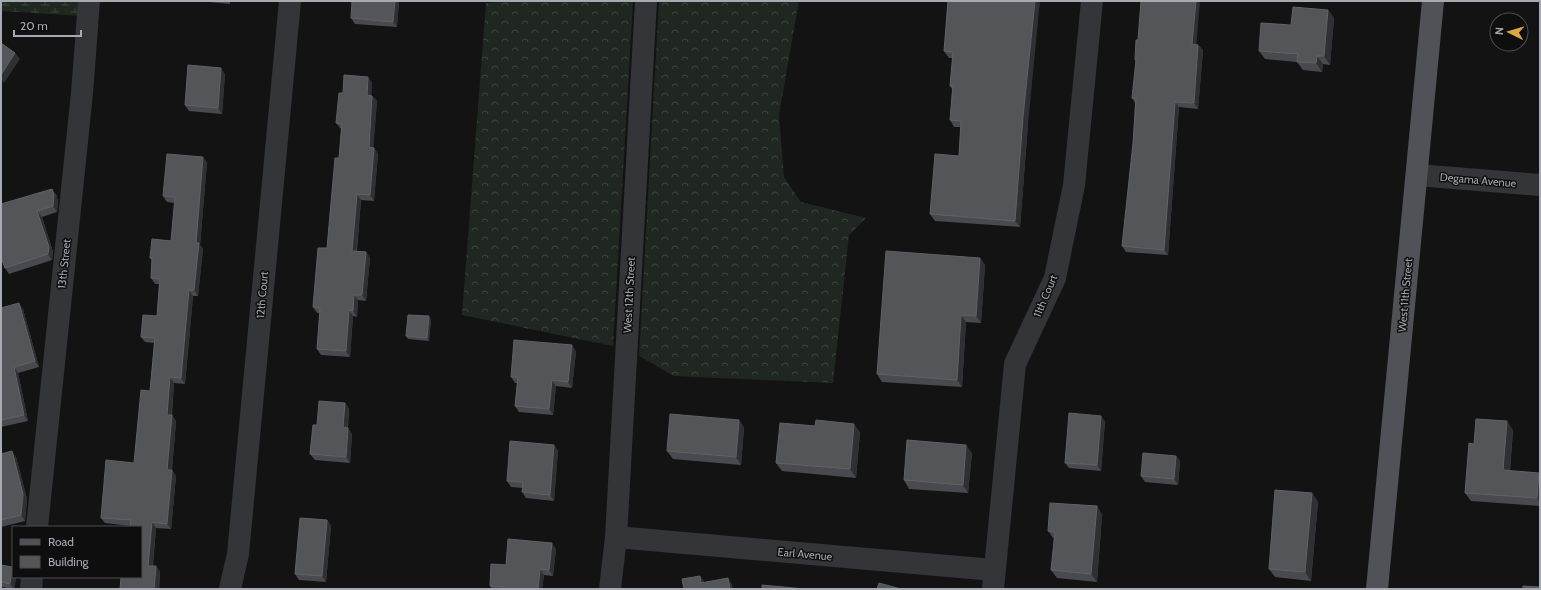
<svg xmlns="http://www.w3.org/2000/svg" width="1541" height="590" font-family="Cabin,sans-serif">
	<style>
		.forest { fill: url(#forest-crowns) }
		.wetland { fill: url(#wetland-marsh) }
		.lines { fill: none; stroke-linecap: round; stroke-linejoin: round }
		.minor { stroke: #343539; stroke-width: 22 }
		.major { stroke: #515257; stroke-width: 22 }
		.wall { fill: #494a4f }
		.shaded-wall { fill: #2f3033 }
		.building { fill: #535559; stroke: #606267 }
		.labels { text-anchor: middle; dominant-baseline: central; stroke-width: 3; stroke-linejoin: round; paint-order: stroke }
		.street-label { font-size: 11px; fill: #a6aab3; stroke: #0e0e0f }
	</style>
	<defs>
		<pattern id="forest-crowns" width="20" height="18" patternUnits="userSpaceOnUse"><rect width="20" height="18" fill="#202620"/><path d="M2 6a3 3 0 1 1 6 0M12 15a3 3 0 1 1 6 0" fill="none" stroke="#3d433e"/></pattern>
		<pattern id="wetland-marsh" width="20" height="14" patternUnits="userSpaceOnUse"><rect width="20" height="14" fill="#202620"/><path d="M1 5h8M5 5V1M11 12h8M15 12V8" fill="none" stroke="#3d433e"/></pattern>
	</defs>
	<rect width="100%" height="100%" fill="#131314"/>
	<path class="forest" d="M525 1H633L613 346 462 315 486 3Z
		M659 1H799L779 115 784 177 801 202 866 218 849 235 833 383 674 376 639 356Z"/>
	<path class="wetland" d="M1 1H82L81 16 1 11Z"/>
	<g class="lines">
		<path class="minor" d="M1417 175 1540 185
			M37 527 82 93 89 1
			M616 537 994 570
			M31 589 32 577
			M230 589 238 554 290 1
			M610 589 616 537 646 1
			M993 589 1015 364 1055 278 1074 185 1092 1"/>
		<path class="major" d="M1377 589 1433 1"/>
	</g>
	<path class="wall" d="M199 1H230V4Z
		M399 1 397 27 355 24 351 18Z
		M948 1 1028 124 1020 227 935 221 930 214 959 156 961 127H954L950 120 952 89 950 86 953 58H949L944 51Z
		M1328 10 1334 18 1330 65 1323 64 1322 72 1303 70 1297 62 1265 59 1259 51 1291 25Z
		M1197 45H1198L1203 50 1198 109 1179 107 1168 255 1126 252 1122 246 1133 143 1135 103 1132 98 1136 61 1135 60Z
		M225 74 222 114 189 111 185 105Z
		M372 82 371 95 377 101 373 148H374L378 154 374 201 361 200 357 251 366 252 370 258 366 301 358 300 357 317 353 316 350 357 321 355 317 349 320 313H317L313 307 327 248 339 158 341 129 336 123 343 93Z
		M207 162 200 245 203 249 198 296H193L185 384 174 383 172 415 176 421 172 470 176 476 171 529 156 528 153 566H156L160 572 159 589H120L141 577 130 526 105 523 101 518 134 463 150 391 154 343 145 342 141 337 157 316 159 284H155L151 278 152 260 150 258 171 241 175 203 167 202 163 196Z
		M56 194 58 201 57 212 42 217 53 252 52 260 9 274 5 268 1 204Z
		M980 258 985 265 981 323 966 322 962 387 882 382 877 374Z
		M1 308 23 309 39 367 18 373 28 421 1 427Z
		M431 319 429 341 408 339 406 336Z
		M576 351 572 388 556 386 553 415 519 412 515 406 517 383H515L511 377Z
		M345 403 349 409 348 428 352 434 350 463 315 460 310 454 317 425Z
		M739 420 744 428 741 465 673 459 667 451Z
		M1105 421 1101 471 1069 468 1065 463Z
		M815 426 860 432 856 478 782 471 776 463Z
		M1513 430 1510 471 1539 473 1540 475V506L1471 501 1465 493 1474 444Z
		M554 445 558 451 554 501 526 498 522 492 523 488 511 487 507 481Z
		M972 453 968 493 909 489 904 480Z
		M1 454 16 457 27 499 25 521 1 527Z
		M1176 456 1180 461 1178 485 1145 482 1141 476Z
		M1312 493 1318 502 1311 581 1275 577 1269 569Z
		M1097 506 1102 515 1097 582 1057 578 1051 570 1054 539 1048 531Z
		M327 520 331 526 326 582 299 580 295 574Z
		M556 549 553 576 544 575 542 589H492L490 586 506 565Z
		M1 565 13 577H16L14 589 1 587Z"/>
	<path class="shaded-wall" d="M395 1H399L397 27 393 22Z
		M1035 1H1040L1028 124 1020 227 1015 221 1023 117Z
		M1196 1H1200L1196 50 1192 44Z
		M1328 10 1334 18 1330 65 1324 56Z
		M1198 45 1203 50 1198 109 1194 103Z
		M15 53 20 59 4 83 1 79V75Z
		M1317 56 1323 64 1322 72 1316 63Z
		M221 68 225 74 222 114 218 108Z
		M368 77 372 82 371 101 367 95Z
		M372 96 377 101 373 153 369 147Z
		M1175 102 1179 107 1168 255 1164 250Z
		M374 148 378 154 374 201 370 195Z
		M203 157 207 162 200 245 203 249 198 296 194 290 196 243Z
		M52 189 56 194 58 201 57 212 53 206Z
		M357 194 361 200 356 256 352 251Z
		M37 211 42 217 53 252 52 260 48 254Z
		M366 252 370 258 366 301 362 295Z
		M980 258 985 265 981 323 976 316Z
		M189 290 193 296 185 384 181 378Z
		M354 295 358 300 357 317 353 311Z
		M19 303 23 309 39 367 35 361Z
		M349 310 353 316 350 357 346 351Z
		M961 315 966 322 962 387 957 380Z
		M429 316 431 319 429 341 427 338Z
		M572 345 576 351 572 388 568 382Z
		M14 367 18 373 28 421 24 415Z
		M170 377 174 383 171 420 167 415Z
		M552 380 556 386 553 415 549 409Z
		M345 403 349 409 347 433 343 427Z
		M172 415 176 421 172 470 176 476 171 529 167 524V470Z
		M1101 416 1105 421 1101 471 1097 465Z
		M739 420 744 428 741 465 736 457Z
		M1507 421 1513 430 1509 478 1503 470Z
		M854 424 860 432 856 478 850 469Z
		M348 428 352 434 350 463 346 457Z
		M554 445 558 451 554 501 550 495Z
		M966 445 972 453 968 493 963 485Z
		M12 451 16 457 27 499 25 521 21 515Z
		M1176 456 1180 461 1178 485 1174 479Z
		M1539 473 1540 475V503L1537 498Z
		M1312 493 1318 502 1311 581 1305 572Z
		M1097 506 1102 515 1097 582 1091 574Z
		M327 520 331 526 326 582 322 576Z
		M152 522 156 528 152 571 148 566Z
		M552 543 556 549 553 576 549 570Z
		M156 566 160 572 159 589H154Z
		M12 567 13 568V577H16L14 589 10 584Z
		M540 569 544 575 542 589H538Z
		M700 576 704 581 705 588 701 583Z
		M728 578 732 584 733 589H730Z"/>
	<path class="building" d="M352 1H395L393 22 351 18Z
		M948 1H1035L1023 117 1015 221 930 214 935 154 959 156 961 121 950 120 953 86H950L953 52 944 51Z
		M1141 1H1196L1192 44 1198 45 1194 103 1175 102 1164 250 1122 246 1133 143 1136 99 1132 98 1136 60H1135L1136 40H1138Z
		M1293 7 1328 10 1324 56H1317L1316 63 1297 62 1298 54 1259 51 1261 23 1291 25Z
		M1 43 15 53 1 75Z
		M188 65 221 68 218 108 185 105Z
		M344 75 368 77 367 95 372 96 369 147 374 148 370 195 357 194 352 251 366 252 362 295H354L353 311 349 310 346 351 317 349 320 308 313 307 318 248H327L335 158H339L342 124 336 123 339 93H343Z
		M167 154 203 157 196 243H199L194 290H189L181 378 170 377 167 415H172L167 470H172L167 524 152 522 148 566H156L154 589H120L121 577H141V527H130L131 520 101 518 106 460 134 463 141 390 150 391 155 338 141 337 143 315 157 316 160 279 151 278 152 258H150L152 239 171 241 175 197 163 196Z
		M52 189 54 195 53 206 37 211 49 247 48 254 5 268 1 258V204Z
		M886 251 980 258 976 316 961 315 957 380 877 374Z
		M19 303 35 361 14 367 24 415 1 420V308Z
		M408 315 429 316 427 338 406 336Z
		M514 340 572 345 568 382 552 380 549 409 515 406 518 377H511Z
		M319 401 345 403 343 427 348 428 346 457 310 454 313 425H317Z
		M1069 413 1101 416 1097 465 1065 463Z
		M670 414 739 420 736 457 667 451Z
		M1476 419 1507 421 1503 470 1539 473 1537 498 1465 493 1469 443 1474 444Z
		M816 420 854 424 850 469 776 463 780 423 815 426Z
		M907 440 966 445 963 485 904 480Z
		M510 441 554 445 550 495 522 492 523 482 507 481Z
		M12 451 23 494 21 515 1 520V454Z
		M1143 453 1176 456 1174 479 1141 476Z
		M1275 490 1312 493 1305 572 1269 569Z
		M1050 503 1097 506 1091 574 1051 570 1055 532 1048 531Z
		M300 518 327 520 322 576 295 574Z
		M508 539 552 543 549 570 540 569 538 589H503L504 587 490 586 491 564 506 565Z
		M1 565 12 567 10 584 1 582Z
		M700 576 701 583 728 578 730 589H684L682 579Z
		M879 583 901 589H877Z
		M762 585 805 589H762Z
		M1523 586 1540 587V589H1523Z"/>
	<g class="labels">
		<g class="street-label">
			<text transform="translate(1478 180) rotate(5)">Degama Avenue</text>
			<text transform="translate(64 264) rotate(-84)">13th Street</text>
			<text transform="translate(262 295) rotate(-85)">12th Court</text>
			<text transform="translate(629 295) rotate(-87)">West 12th Street</text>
			<text transform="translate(1405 295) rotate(-85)">West 11th Street</text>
			<text transform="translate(1045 296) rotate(-67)">11th Court</text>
			<text transform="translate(805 554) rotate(5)">Earl Avenue</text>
		</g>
	</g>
	<rect width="1541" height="590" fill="none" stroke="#a6aab3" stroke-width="4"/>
	<rect x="12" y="526" width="130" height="52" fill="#0e0e0f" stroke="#4b4c51"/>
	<rect x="20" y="539" width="20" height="6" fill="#515257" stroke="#4b4c51"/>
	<text x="48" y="546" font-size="12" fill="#a6aab3">Road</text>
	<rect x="20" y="556" width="20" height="12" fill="#535559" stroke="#4b4c51"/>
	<text x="48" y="566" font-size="12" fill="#a6aab3">Building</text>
	<g transform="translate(1509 32) rotate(275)"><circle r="19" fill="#0e0e0f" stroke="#4b4c51"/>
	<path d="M0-3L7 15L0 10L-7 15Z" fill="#daa845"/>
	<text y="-6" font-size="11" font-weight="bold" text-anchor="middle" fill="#a6aab3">N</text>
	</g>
	<path d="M14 30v6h67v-6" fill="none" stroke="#a6aab3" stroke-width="2"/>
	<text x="20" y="30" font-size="12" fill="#a6aab3" stroke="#0e0e0f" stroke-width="3" paint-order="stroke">20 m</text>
</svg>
